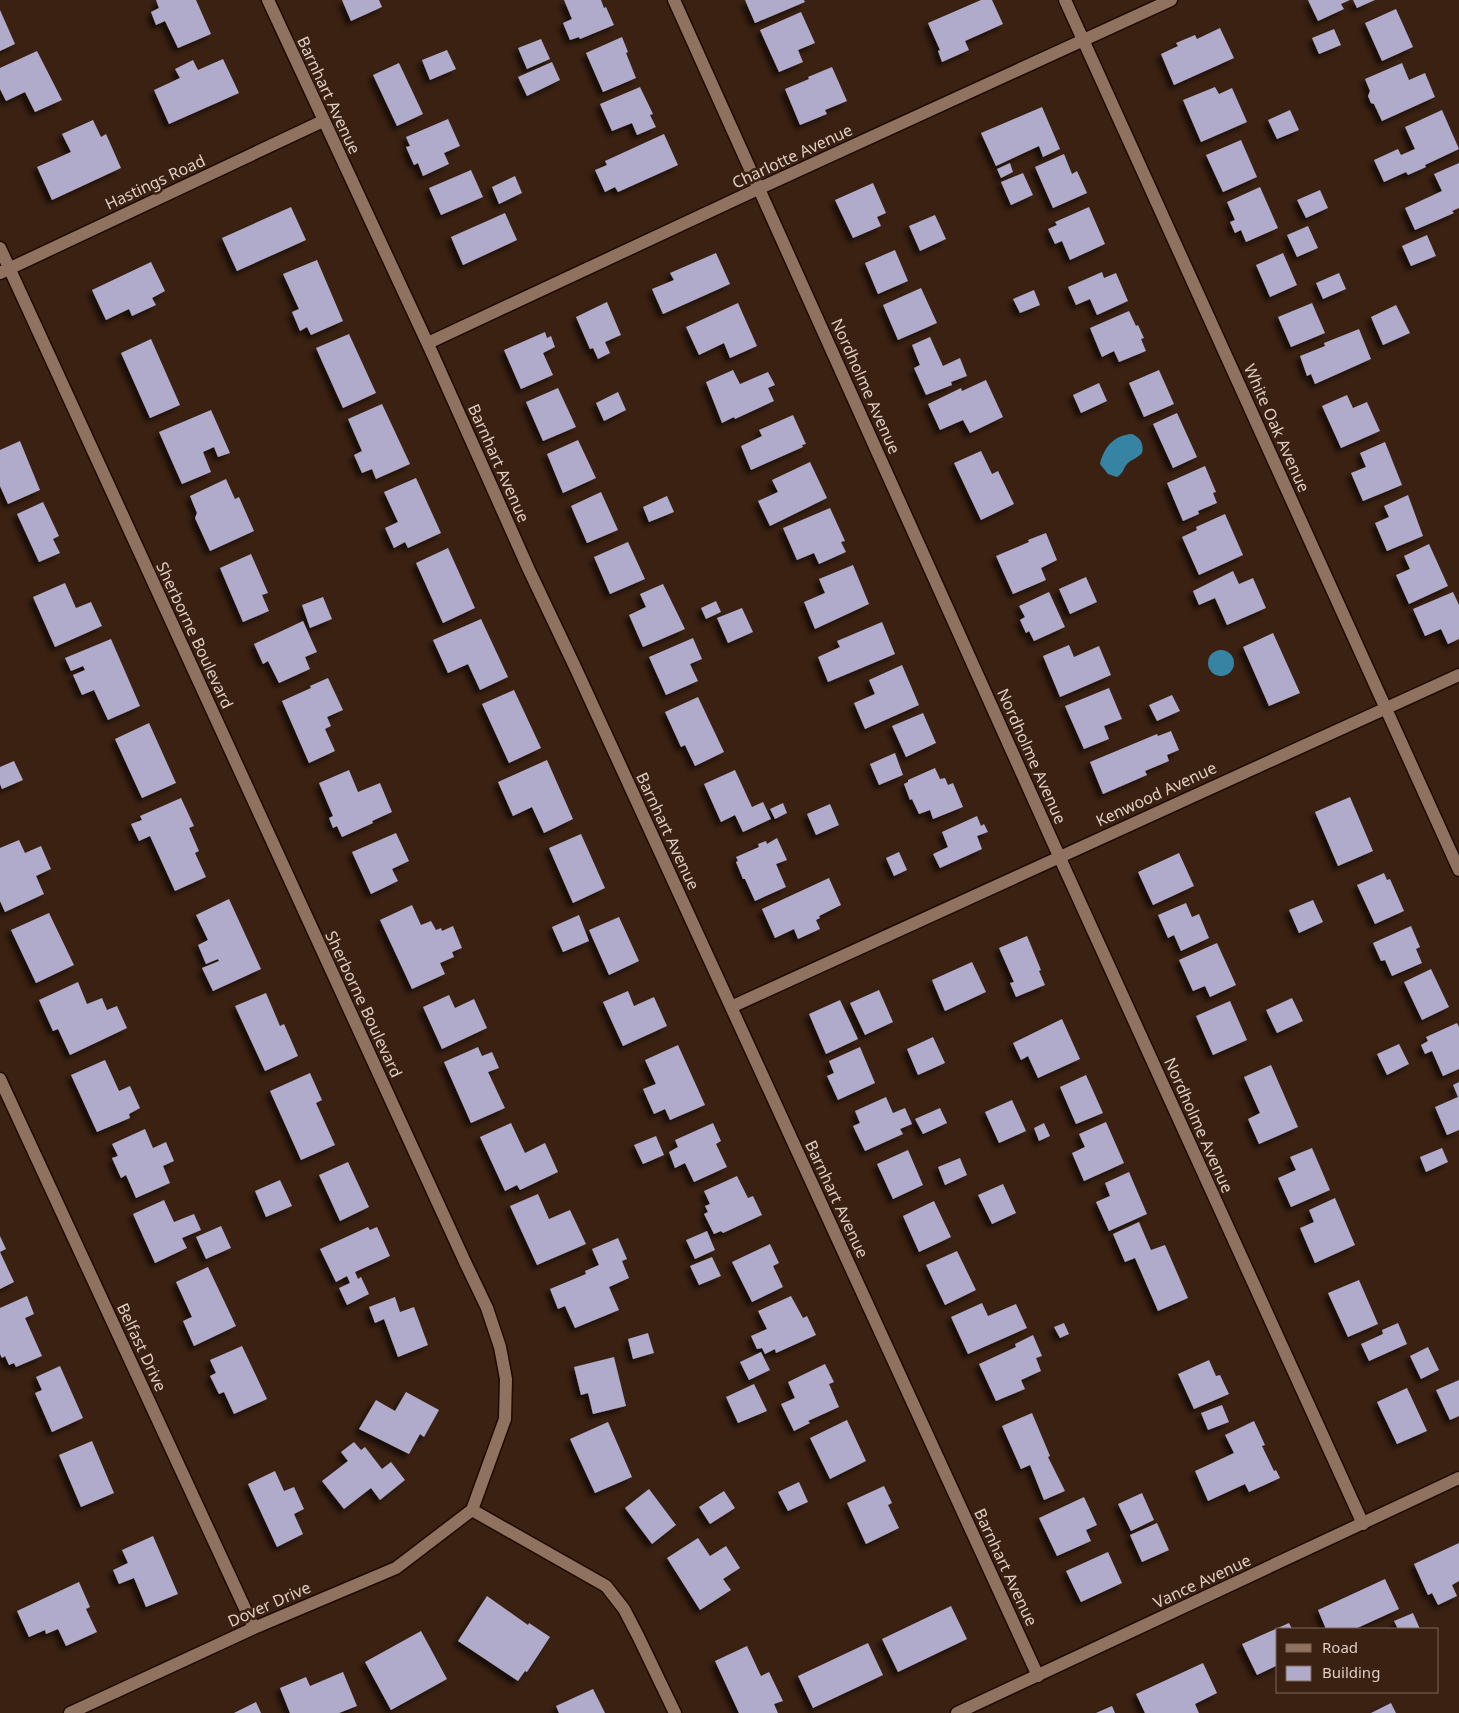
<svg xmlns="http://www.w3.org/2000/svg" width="1459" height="1713" font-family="'Noto Sans',sans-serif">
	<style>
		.water { fill: #3783a3 }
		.building { fill: #b1abcb; filter: url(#shadow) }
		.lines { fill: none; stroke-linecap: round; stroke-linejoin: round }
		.minor-casing { stroke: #200a00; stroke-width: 15 }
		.tertiary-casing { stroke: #200a00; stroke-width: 15 }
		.minor { stroke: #8f7260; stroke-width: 12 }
		.tertiary { stroke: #8f7260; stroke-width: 12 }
		.labels { text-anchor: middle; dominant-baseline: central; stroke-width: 5; stroke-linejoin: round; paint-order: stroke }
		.street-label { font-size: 16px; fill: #dfcec4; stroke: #3a2112 }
	</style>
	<defs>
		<filter id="shadow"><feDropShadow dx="-4.5" dy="4.5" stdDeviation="2.5" flood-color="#0009"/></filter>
	</defs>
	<rect width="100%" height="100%" fill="#3a2112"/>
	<path class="water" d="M1132 434C1141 438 1144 444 1142 453 1138 458 1132 459 1128 463 1123 468 1124 473 1117 477L1108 474 1100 464C1104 447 1114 435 1132 434Z
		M1208 663a13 13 0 1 1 26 0a13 13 0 1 1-26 0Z"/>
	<path class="building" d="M156 0H196L211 34 178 48 165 21 156 25 151 12 159 8Z
		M342 0H379L382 7 351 21Z
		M564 0H601L604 8 606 7 614 25 580 39 579 37 570 40 563 23 572 19Z
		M745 0H804L805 2 755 23Z
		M981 0H992L1003 24 965 41 969 50 942 62 938 51 940 50 928 23Z
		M1308 0H1350L1341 4 1344 9 1318 21Z
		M1353 0H1375L1357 8Z
		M1396 9 1413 47 1382 61 1365 23Z
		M0 10 15 44 0 51Z
		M801 12 815 43 798 50 803 62 779 72 760 30Z
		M1220 28 1234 58 1174 85 1161 54 1178 46 1176 43 1195 35 1197 39Z
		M1334 29 1341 45 1319 54 1312 38Z
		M622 37 628 52 626 53 636 78 603 92 586 53Z
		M541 39 550 59 527 69 518 48Z
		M447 50 456 69 430 80 422 60Z
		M37 51 62 100 35 112 25 92 6 101 0 89V68Z
		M223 59 239 93 169 124 154 90 180 78 175 69 193 60 198 70Z
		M552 62 560 80 527 96 518 77Z
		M399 63 423 114 397 126 373 75Z
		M1402 63 1409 80 1425 73 1435 97 1382 121 1374 104 1371 103 1368 96 1370 91 1365 79Z
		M832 67 847 101 825 110 827 114 800 125 785 89 809 79 808 77Z
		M640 87 653 114 650 115 656 127 637 135 632 123 612 131 600 104Z
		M1215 87 1219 94 1232 88 1247 122 1201 142 1183 100Z
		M1042 107 1060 149 1043 157 1039 146 996 166 981 133Z
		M1290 110 1299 130 1277 139 1268 120Z
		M1442 110 1459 149 1425 165 1426 167 1408 175 1406 172 1384 182 1374 160 1398 149 1401 155 1415 149 1405 127Z
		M448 119 460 146 444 153 449 164 423 176 418 163 414 165 406 147 410 146 406 137Z
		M93 120 101 137 106 134 121 168 52 200 37 167 71 152 62 134Z
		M664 134 678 165 618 192 615 187 605 192 595 170 607 165 605 161Z
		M1241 140 1257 177 1223 192 1206 155Z
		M1064 154 1072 174 1077 171 1087 193 1053 208 1035 167Z
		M1010 163 1013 172 1001 178 997 169Z
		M1459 163V208L1452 211 1454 213 1415 230 1405 208 1442 191 1434 174Z
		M471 170 483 197 441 215 429 188Z
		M1023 173 1033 195 1011 205 1001 182Z
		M515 176 522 193 499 204 492 187Z
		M873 183 886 213 877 217 881 226 853 238 835 200Z
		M1260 187 1278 228 1246 242 1241 230 1235 233 1230 222 1235 220 1227 202Z
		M1320 190 1328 208 1306 218 1297 200Z
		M291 207 306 240 237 271 222 238Z
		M1089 207 1105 244 1070 260 1062 241 1055 244 1048 229 1057 225 1055 222Z
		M505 213 517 240 463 265 451 237Z
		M935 215 946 239 920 251 909 226Z
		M1308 226 1318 248 1297 257 1287 235Z
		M1427 235 1436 256 1411 266 1402 246Z
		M895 250 908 281 878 294 865 263Z
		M716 253 730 284 663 314 652 289 674 280 670 273Z
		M1283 253 1297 285 1270 297 1256 265Z
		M317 260 343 321 311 335 307 327 300 331 292 312 299 309 283 274Z
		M151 262 165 291 152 298 156 305 132 316 129 309 106 320 92 290Z
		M1102 272 1104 278 1116 273 1128 301 1097 315 1090 299 1076 305 1068 287Z
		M1339 273 1346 289 1323 299 1316 283Z
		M921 288 937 323 898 340 883 305Z
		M1034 290 1040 305 1020 313 1013 299Z
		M607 302 621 335 605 342 610 353 598 359 593 348 590 349 576 317Z
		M738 303 757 346 730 358 724 343 699 355 686 327Z
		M1312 303 1325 333 1291 347 1278 317Z
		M1396 305 1410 333 1383 345 1371 317Z
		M1129 311 1136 326 1138 325 1144 338 1141 339 1146 351 1119 362 1114 351 1102 357 1090 328Z
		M1359 329 1371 359 1315 384 1311 374 1307 376 1300 356 1325 346 1324 343Z
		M545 332 547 338 551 336 555 347 543 353 553 375 521 389 504 350Z
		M349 334 376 393 343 408 316 348Z
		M930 337 943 366 960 358 967 376 951 382 952 385 926 395 914 368 920 365 912 345Z
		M151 339 180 405 150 418 121 353Z
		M733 370 740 384 768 372 775 385 768 388 774 401 735 419 734 417 722 423 706 382Z
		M1159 370 1174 404 1144 417 1129 383Z
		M986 380 1003 417 970 433 963 420 940 430 928 404 961 388 962 391Z
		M1099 383 1107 401 1081 413 1073 395Z
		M558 388 576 427 543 441 526 402Z
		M618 392 626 410 604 421 596 403Z
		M1347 395 1353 408 1367 402 1380 431 1341 448 1322 406Z
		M382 404 410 464 376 479 372 469 362 473 354 455 362 451 348 419Z
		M211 410 230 453 218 457 214 447 203 452 211 472 182 484 159 432Z
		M1177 413 1197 457 1173 468 1153 424Z
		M793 415 806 444 802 445 803 447 751 470 741 446 762 436 759 430Z
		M578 440 596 478 563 493 547 454Z
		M20 441 40 490 8 504 0 486V450Z
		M1385 442 1402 485 1363 501 1351 473 1366 467 1360 453Z
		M981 451 992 474 998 471 1014 504 981 520 954 463Z
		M810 462 827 498 770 526 758 501 778 492 772 480Z
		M1205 466 1216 492 1213 493 1217 503 1198 511 1199 514 1183 521 1167 483Z
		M416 478 441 533 408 548 405 542 394 548 385 528 398 522 384 492Z
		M226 479 235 499 239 497 254 531 210 551 195 518 197 513 190 496Z
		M601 492 618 530 587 543 571 506Z
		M1408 495 1423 536 1387 551 1375 523 1389 517 1384 506Z
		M667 496 674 512 649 522 643 507Z
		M43 502 59 536 53 539 60 553 39 562 17 514Z
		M830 508 845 541 841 542 846 552 819 564 814 553 797 560 783 528Z
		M1225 514 1243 555 1199 575 1182 537 1197 530 1196 527Z
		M1046 533 1057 560 1041 568 1046 580 1013 594 996 556 1029 542 1028 540Z
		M628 542 645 579 610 594 594 557Z
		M1429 544 1448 586 1409 604 1396 575 1410 569 1404 556Z
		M448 548 475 608 443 623 416 563Z
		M251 554 268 593 262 595 269 611 243 622 220 568Z
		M853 565 869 604 815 629 804 602 825 593 819 579Z
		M1233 571 1239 584 1253 578 1266 608 1227 625 1215 598 1199 605 1193 591Z
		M1086 577 1097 602 1070 614 1059 589Z
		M65 583 76 608 91 602 102 626 55 647 33 597Z
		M663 584 685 629 643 647 629 615 646 607 640 594Z
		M1049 592 1065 627 1034 641 1029 631 1026 633 1020 620 1025 617 1019 606Z
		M1453 592 1459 605V639L1448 644 1441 629 1425 636 1413 609Z
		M323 597 332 619 310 628 302 605Z
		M716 601 721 612 706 619 701 608Z
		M742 608 753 632 728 643 717 618Z
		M481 619 508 677 480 690 468 664 448 673 433 640Z
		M303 621 317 652 305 657 310 669 279 683 268 661 263 664 254 644Z
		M882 622 895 654 828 682 818 657 840 647 837 641Z
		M1273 633 1300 693 1269 706 1243 647Z
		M693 638 702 659 690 664 698 681 666 695 649 657Z
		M111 639 140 706 108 720 94 690 82 695 73 675 85 670 83 666 71 671 65 658Z
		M1069 645 1074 657 1099 646 1111 675 1060 697 1043 656Z
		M902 665 919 705 865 729 854 703 875 694 869 680Z
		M328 678 343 710 327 717 331 726 325 729 335 751 309 763 282 701 311 688 310 686Z
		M1109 688 1122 719 1104 726 1109 739 1084 749 1065 706Z
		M514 690 541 748 509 763 482 704Z
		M1172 695 1180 711 1157 721 1149 705Z
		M698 697 724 752 695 766 685 745 681 747 665 712Z
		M923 713 936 743 906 757 892 726Z
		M149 723 176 783 142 798 115 739Z
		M1171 731 1179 750 1167 755 1169 761 1145 771 1147 775 1103 794 1090 762 1157 734 1158 736Z
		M895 753 903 775 879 785 870 764Z
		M547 760 573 819 544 833 532 807 513 816 498 782Z
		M14 761 23 780 2 789 0 784V767Z
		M935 768 940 779 945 778 948 785 953 783 963 807 933 819 930 810 919 814 912 799 910 800 904 784 908 782V780Z
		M349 770 358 792 380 783 392 812 372 821 373 823 342 837 337 826 333 828 329 818 333 816 319 783Z
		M735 770 752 807 763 802 771 819 743 832 735 815 721 822 704 784Z
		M1350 797 1373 851 1338 866 1315 812Z
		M181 798 194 826 189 828 199 851 195 853 206 877 175 891 150 836 139 841 131 824 142 820 140 816Z
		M783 803 787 813 775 819 770 809Z
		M830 804 839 825 816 835 807 814Z
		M977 816 981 826 984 824 988 832 977 836 982 849 940 868 933 854 948 847 942 832Z
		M396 833 409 861 392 869 398 881 371 894 352 852Z
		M581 834 605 888 573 903 549 848Z
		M777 838 787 860 776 864 786 887 755 901 745 879H743L736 862 738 861 736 857 759 847 758 844 766 841 767 844Z
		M19 840 25 853 41 846 51 869 36 876 44 894 5 912 0 901V848Z
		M899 852 907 870 894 876 886 858Z
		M1179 853 1194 886 1153 905 1138 872Z
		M1384 873 1387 880 1390 879 1404 911 1375 924 1357 885Z
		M829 878 841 905 819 916 820 918 816 920 820 929 798 939 794 929 775 938 762 909Z
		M229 899 261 969 213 991 202 968 219 961 218 959 206 964 198 945 208 940 196 915Z
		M1313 900 1323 922 1299 933 1289 910Z
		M1186 903 1192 917 1199 914 1209 938 1181 951 1174 935 1168 938 1158 915Z
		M412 905 421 925 431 921 436 930 441 928 442 931 453 926 462 948 452 952 454 957 440 963 445 974 412 989 380 920Z
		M49 913 74 965 36 983 11 930Z
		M579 915 589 941 563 952 552 927Z
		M619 917 639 961 609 975 589 930Z
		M1411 926 1420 947 1416 949 1422 963 1392 976 1385 960 1381 961 1373 943Z
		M1027 936 1041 970 1039 971 1045 985 1016 997 1010 983 1014 982 999 948Z
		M1217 943 1236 985 1210 997 1205 986 1193 991 1179 960Z
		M972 962 986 992 945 1011 932 980Z
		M1431 969 1449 1007 1422 1020 1404 982Z
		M78 982 87 1004 102 998 107 1010 117 1006 127 1028 70 1055 58 1029 53 1031 39 1000Z
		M879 990 893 1022 865 1035 850 1003Z
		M628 991 634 1006 654 997 667 1026 623 1046 603 1002Z
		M266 993 280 1026 284 1024 298 1056 265 1071 235 1006Z
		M449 995 455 1008 474 999 487 1028 442 1049 423 1007Z
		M1292 998 1303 1021 1277 1033 1266 1010Z
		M840 1000 858 1039 826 1054 809 1014Z
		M1230 1001 1247 1040 1213 1055 1196 1016Z
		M1062 1019 1080 1059 1038 1078 1028 1056 1021 1060 1013 1043Z
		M1457 1023 1459 1027V1069L1443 1076 1432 1051 1425 1054 1421 1045 1428 1041 1426 1037Z
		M933 1037 945 1063 918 1075 907 1049Z
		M1399 1044 1409 1064 1387 1075 1377 1054Z
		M678 1045 705 1105 670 1120 665 1109 654 1114 643 1089 656 1084 645 1060Z
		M478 1047 482 1056 492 1052 499 1068 488 1072 505 1108 471 1123 444 1062Z
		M860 1047 875 1083 838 1100 827 1076 834 1073 829 1061Z
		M105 1060 119 1091 130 1086 140 1108 129 1114 130 1118 97 1132 71 1075Z
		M1271 1065 1298 1127 1259 1144 1248 1119 1260 1113 1244 1077Z
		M310 1073 322 1100 316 1103 335 1145 301 1160 270 1091Z
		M1086 1075 1103 1113 1076 1124 1060 1087Z
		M1459 1082V1130L1447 1135 1435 1107 1458 1097 1453 1085Z
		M886 1097 893 1113 905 1108 912 1124 900 1129 903 1134 865 1151 853 1126 860 1123 855 1111Z
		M1012 1100 1026 1131 999 1143 985 1112Z
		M940 1108 947 1123 923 1134 915 1119Z
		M1106 1122 1124 1163 1084 1181 1072 1153 1085 1147 1079 1134Z
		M511 1123 525 1153 545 1143 558 1172 520 1190 517 1185 505 1191 480 1137Z
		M713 1123 721 1141 716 1144 727 1167 694 1182 685 1163 675 1168 669 1152 678 1147 675 1140Z
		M1044 1123 1050 1136 1039 1141 1034 1128Z
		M145 1129 153 1148 166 1142 174 1161 163 1166 170 1183 136 1198 126 1175 121 1178 112 1158 118 1156 112 1144Z
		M656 1136 664 1155 643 1164 634 1145Z
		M1312 1148 1330 1190 1291 1207 1278 1178 1296 1170 1290 1157Z
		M1442 1148 1448 1162 1426 1172 1420 1157Z
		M908 1150 923 1185 893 1199 877 1164Z
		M960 1158 967 1175 945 1185 938 1167Z
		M348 1162 369 1207 340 1221 319 1175Z
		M1129 1172 1147 1214 1109 1231 1096 1202 1110 1196 1105 1183Z
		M737 1176 748 1198 753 1196 762 1215 723 1233 721 1231 714 1234 704 1214 708 1212 705 1206 710 1204 704 1191Z
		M280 1180 292 1206 266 1217 255 1191Z
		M1003 1184 1016 1213 992 1224 978 1195Z
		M538 1194 549 1219 570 1210 586 1244 537 1265 510 1206Z
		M1335 1198 1355 1245 1315 1263 1300 1228 1314 1222 1309 1210Z
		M164 1200 174 1222 194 1214 201 1230 182 1238 187 1248 155 1263 133 1214Z
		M934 1201 951 1237 919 1252 903 1216Z
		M1139 1222 1151 1250 1165 1245 1188 1298 1158 1311 1135 1258 1125 1262 1113 1234Z
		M221 1226 231 1248 206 1259 196 1237Z
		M368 1227 370 1230 377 1227 390 1256 355 1272 358 1279 361 1277 369 1294 347 1305 339 1288 350 1283 347 1276 336 1282 320 1249Z
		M707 1231 715 1250 695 1259 686 1240Z
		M0 1236 6 1249 0 1252 14 1282 0 1289Z
		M618 1238 627 1259 622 1261 629 1278 609 1287 619 1310 575 1328 565 1306 558 1309 550 1289 586 1274 585 1271 599 1265 592 1249Z
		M770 1244 779 1263 773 1266 783 1287 752 1302 732 1262Z
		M957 1251 976 1290 945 1305 926 1265Z
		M712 1257 721 1276 699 1285 690 1266Z
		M208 1267 236 1326 194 1346 183 1321 192 1317 176 1282Z
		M1359 1280 1378 1324 1348 1337 1328 1293Z
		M27 1296 34 1314 25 1318 42 1356 16 1367 14 1363 9 1365 5 1356 2 1358 0 1354V1308Z
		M791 1296 803 1318 807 1316 816 1335 776 1353 775 1349 765 1354 762 1348 757 1349 751 1336 767 1329 758 1311Z
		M395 1297 400 1312 414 1307 428 1345 398 1357 384 1319 375 1323 369 1307Z
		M982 1303 988 1316 1016 1304 1027 1328 968 1354 951 1317Z
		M1064 1323 1069 1334 1060 1338 1054 1327Z
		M1398 1323 1407 1344 1369 1361 1361 1344 1383 1334 1382 1330Z
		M648 1333 654 1353 633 1359 628 1339Z
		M1033 1335 1042 1356 1036 1358 1041 1371 1021 1380 1025 1389 996 1401 979 1364 1016 1347 1015 1344Z
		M242 1346 267 1399 234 1414 224 1392 219 1394 210 1376 216 1373 210 1360Z
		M1428 1347 1439 1370 1421 1379 1410 1356Z
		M761 1352 770 1370 749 1380 740 1362Z
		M614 1357 626 1406 593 1414 588 1393 581 1395 574 1367Z
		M1209 1360 1216 1376 1220 1375 1229 1394 1194 1409 1178 1374Z
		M825 1364 834 1382 829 1384 839 1407 808 1421 810 1423 794 1431 781 1404 795 1398 788 1382Z
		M60 1366 83 1418 52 1432 35 1393 42 1390 36 1377Z
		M1459 1380V1416L1450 1420 1436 1390Z
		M754 1384 767 1411 738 1423 726 1397Z
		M1407 1388 1427 1431 1397 1444 1377 1402Z
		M406 1392 439 1410 424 1437 420 1434 409 1454 359 1429 376 1400 395 1411Z
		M1222 1405 1229 1422 1208 1430 1201 1413Z
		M1032 1413 1050 1456 1048 1457 1065 1491 1044 1500 1030 1465 1021 1469 1002 1426Z
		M847 1420 866 1461 830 1479 810 1438Z
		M1254 1421 1265 1445 1262 1446 1274 1471 1276 1470 1280 1478 1249 1492 1245 1484 1208 1501 1195 1471 1234 1453 1225 1435Z
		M608 1422 632 1477 595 1493 570 1439Z
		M92 1441 114 1493 81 1507 59 1455Z
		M354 1442 361 1450 365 1447 382 1469 391 1462 405 1480 380 1500 371 1488 344 1509 322 1481 348 1461 341 1452Z
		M275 1471 284 1491 294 1487 304 1509 294 1514 303 1534 277 1547 248 1484Z
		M799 1482 808 1502 788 1511 778 1492Z
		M884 1486 892 1503 888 1505 899 1528 866 1544 847 1503Z
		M649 1489 676 1525 652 1544 625 1508Z
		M724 1491 735 1508 710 1524 699 1507Z
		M1142 1493 1154 1520 1131 1531 1118 1504Z
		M1084 1497 1097 1525 1086 1530 1091 1541 1057 1556 1039 1518Z
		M1157 1523 1169 1550 1142 1562 1130 1535Z
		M153 1536 178 1594 146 1607 134 1578 119 1584 113 1570 128 1563 122 1550Z
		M698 1538 710 1556 726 1546 740 1568 723 1579 731 1590 700 1610 667 1558Z
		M1459 1543V1581L1452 1585 1457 1596 1438 1605 1432 1593 1428 1595 1414 1564Z
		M1108 1552 1122 1583 1081 1602 1066 1571Z
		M1385 1579 1399 1609 1355 1629H1326L1318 1610Z
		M79 1582 90 1607 86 1609 97 1632 66 1646 58 1629 46 1634 45 1630 29 1637 17 1611Z
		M487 1596 528 1625 529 1623 550 1637 527 1672 525 1671 518 1681 458 1641Z
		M951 1606 967 1639 898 1672 882 1639Z
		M1413 1613 1420 1629H1398L1394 1621Z
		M1289 1623 1292 1629H1278V1665L1257 1675 1242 1644Z
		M421 1631 447 1679 391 1710 365 1662Z
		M868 1643 883 1675 813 1708 798 1676Z
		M747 1646 761 1676 769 1672 783 1701 774 1704 778 1713H739L715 1661Z
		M1203 1663 1217 1693 1195 1704 1199 1713H1145L1136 1694Z
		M343 1672 357 1706 339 1713H290L280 1688 306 1677 310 1686Z
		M593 1689 605 1713H559L556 1706Z
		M256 1702 261 1713H234Z
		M1391 1703 1396 1713H1371Z
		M1112 1706 1115 1713H1096Z"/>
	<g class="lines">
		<g class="minor-casing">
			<path id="minor" d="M268 0 432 353 529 570 576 669 1038 1676
				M674 0 1059 856 1363 1524
				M1065 0 1459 870
				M0 248 465 1262 487 1308 500 1347 506 1379 505 1419 472 1510 606 1586 624 1609 638 1636 675 1713
				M0 273 323 121
				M428 343 760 188 1171 0
				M731 1007 1459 675
				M0 1079 254 1628
				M70 1713 254 1628 396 1568 472 1510"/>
		</g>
		<g class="tertiary-casing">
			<path id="tertiary" d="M957 1713 1459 1478"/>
		</g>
		<use href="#minor" class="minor"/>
		<use href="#tertiary" class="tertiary"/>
	</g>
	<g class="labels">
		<g class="street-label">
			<text transform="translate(329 95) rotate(65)">Barnhart Avenue</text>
			<text transform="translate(792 156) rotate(-25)">Charlotte Avenue</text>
			<text transform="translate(155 182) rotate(-25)">Hastings Road</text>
			<text transform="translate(866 386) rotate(66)">Nordholme Avenue</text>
			<text transform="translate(1277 428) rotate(66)">White Oak Avenue</text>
			<text transform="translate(499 463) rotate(66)">Barnhart Avenue</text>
			<text transform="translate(195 635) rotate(65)">Sherborne Boulevard</text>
			<text transform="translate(1032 756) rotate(66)">Nordholme Avenue</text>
			<text transform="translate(1156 794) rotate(-25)">Kenwood Avenue</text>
			<text transform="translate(668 831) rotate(65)">Barnhart Avenue</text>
			<text transform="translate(364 1004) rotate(65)">Sherborne Boulevard</text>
			<text transform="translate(1199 1125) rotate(66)">Nordholme Avenue</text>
			<text transform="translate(837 1199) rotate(65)">Barnhart Avenue</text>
			<text transform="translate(142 1347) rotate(65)">Belfast Drive</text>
			<text transform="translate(1006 1567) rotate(65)">Barnhart Avenue</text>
			<text transform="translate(1202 1581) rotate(-25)">Vance Avenue</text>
			<text transform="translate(269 1604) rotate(-24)">Dover Drive</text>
		</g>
	</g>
	<rect x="1276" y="1628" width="162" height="65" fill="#3a2112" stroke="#7c6659"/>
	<rect x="1286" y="1644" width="25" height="8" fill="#8f7260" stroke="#7c6659"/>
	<text x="1322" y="1653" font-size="15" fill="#dfcec4">Road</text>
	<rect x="1286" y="1666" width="25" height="15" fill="#b1abcb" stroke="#7c6659"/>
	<text x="1322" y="1678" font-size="15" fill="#dfcec4">Building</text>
</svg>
